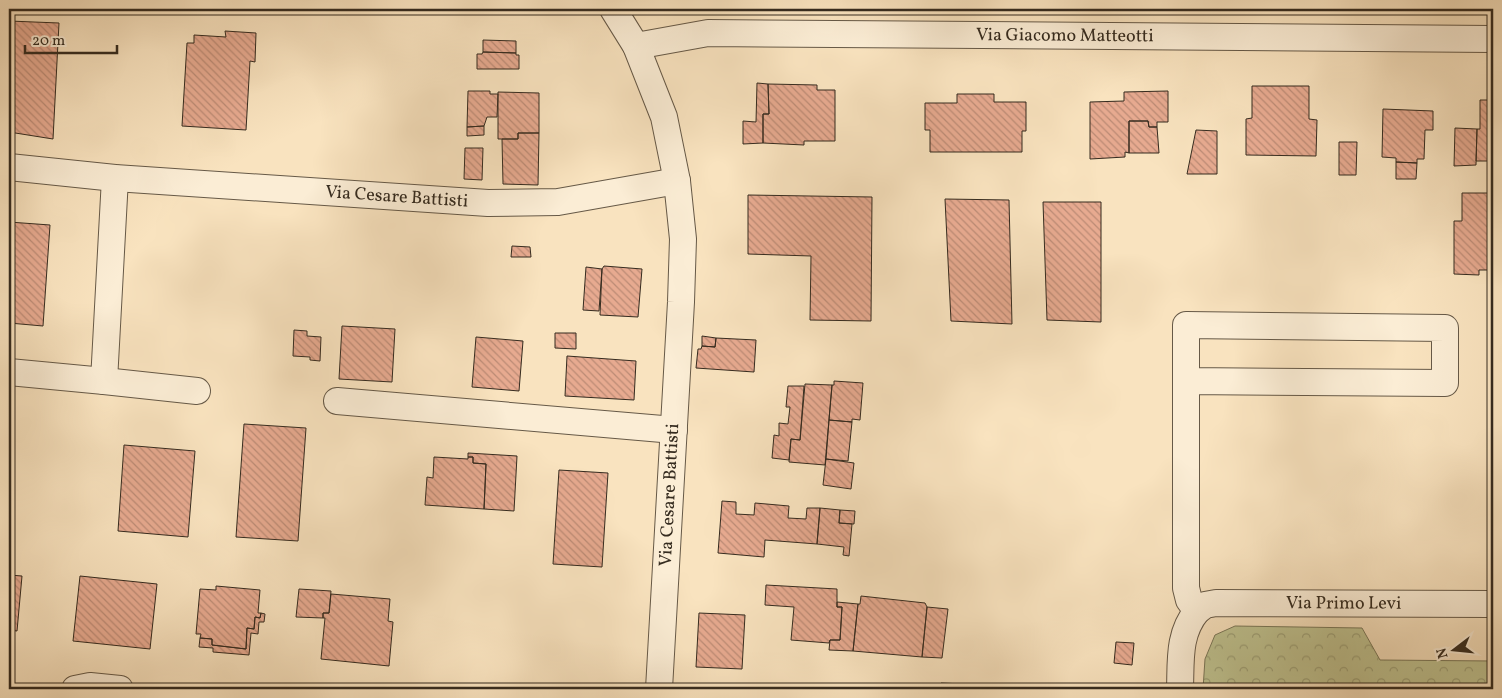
<svg xmlns="http://www.w3.org/2000/svg" width="1502" height="698" font-family="Vollkorn,serif">
	<style>
		.forest { fill: url(#forest-crowns); stroke: #7a7758 }
		.building { fill: url(#building-back-hatch); stroke: #352b1f }
		.lines { fill: none; stroke-linecap: round; stroke-linejoin: round }
		.minor-casing { stroke: #665947; stroke-width: 28 }
		.minor { stroke: #fbedd5; stroke-width: 26 }
		.labels { text-anchor: middle; dominant-baseline: central; stroke-width: 4; stroke-linejoin: round; paint-order: stroke }
		.street-label { font-size: 18px; fill: #352b1f; stroke: #fbedd5 }
	</style>
	<defs>
		<pattern id="forest-crowns" width="20" height="18" patternUnits="userSpaceOnUse" patternTransform="scale(1.25)"><rect width="20" height="18" fill="#bfc391"/><path d="M2 6a3 3 0 1 1 6 0M12 15a3 3 0 1 1 6 0" fill="none" stroke="#9c9f76"/></pattern>
		<pattern id="building-back-hatch" width="6" height="6" patternUnits="userSpaceOnUse" patternTransform="scale(1.25)"><rect width="6" height="6" fill="#e7aa90"/><path d="M-1 5l2 2M0 0l6 6M5-1l2 2" fill="none" stroke="#bc8b75"/></pattern>
	</defs>
	<rect width="100%" height="100%" fill="#f9e3bf"/>
	<filter id="stains"><feTurbulence type="fractalNoise" baseFrequency=".004" numOctaves="4"/><feColorMatrix values="0 0 0 0 .2 0 0 0 0 .09 0 0 0 0 .02 0 0 0 .5 -.17"/></filter>
	<radialGradient id="worn" r=".72"><stop offset=".6" stop-color="#630" stop-opacity="0"/><stop offset="1" stop-color="#630" stop-opacity=".3"/></radialGradient>
	<path class="forest" d="M1235 626 1362 628 1380 660 1493 661V689H1203L1205 659 1215 635Z"/>
	<path class="building" d="M9 21 59 23 53 139 9 132Z
		M225 31 256 33 255 62 250 61 246 130 182 126 187 43H194V35L226 37Z
		M483 40 516 41V53L483 52Z
		M483 52 516 53V55H519V69H477V54H482Z
		M757 83 768 84 769 114H763V143L743 144V121L756 122Z
		M768 84 817 85V90H835V141H804V145L763 143V114H769Z
		M1252 86H1309V119L1317 120 1316 156 1246 155V119L1252 118Z
		M468 91H490V94H498L497 117H487L484 126 467 127Z
		M1168 91V122H1157V127H1149L1148 121H1129V153L1125 152V157L1090 159V102L1124 101V92Z
		M498 92 539 93V133H518V139H498Z
		M957 94H994V102H1026V131H1022V152H930V130H925V103H957Z
		M1480 100H1493V161H1476L1477 129H1480Z
		M1383 109 1433 111V130H1425L1424 159H1417V163L1396 162V158L1382 157Z
		M1129 121H1148L1149 127H1157L1159 153H1129Z
		M484 126V135L467 136V127Z
		M1455 128 1477 129 1476 165 1454 166Z
		M1196 130 1217 131V174H1187Z
		M518 133H539L538 185 503 184 502 139H518Z
		M1339 142H1357L1356 175H1339Z
		M465 148H483L482 180 464 179Z
		M1396 162 1417 163 1416 179H1396Z
		M1462 193H1493V270H1479V275L1454 274V221H1462Z
		M748 195 872 197 871 321 810 320 811 256 748 254Z
		M945 199 1009 200 1012 324 951 321Z
		M1043 202H1101V322L1047 320Z
		M9 222 50 225 43 326 9 323Z
		M512 246 530 247 531 257H511Z
		M604 266 642 269 638 317 600 315 602 269Z
		M586 267 602 269 599 311 583 310Z
		M342 326 395 329 392 382 339 379Z
		M294 330 307 331V336L321 337 320 361 310 360V357L293 356Z
		M555 333H576V349L555 348Z
		M702 336 716 338 715 347 702 346Z
		M476 337 523 341 519 391 472 387Z
		M716 338 756 340 754 372 696 368 698 349H701L702 346 715 347Z
		M567 356 636 361 634 400 565 396Z
		M834 381 863 383 860 420 852 419V422L829 420 832 385H834Z
		M805 384 832 385 825 465 789 462 791 439 800 440Z
		M788 386H804L800 440 791 439 789 460 772 458 774 435 779 436V423L788 424 790 407H786Z
		M829 420 852 422 848 461 826 459Z
		M244 424 306 428 298 541 236 537Z
		M124 445 195 451 188 537 118 531Z
		M468 453 517 456 514 511 484 509 486 464 473 463V457H468Z
		M434 457 468 459V457H473V463L486 464 484 509 425 505 427 477 433 478Z
		M826 459 854 463 851 489 823 485Z
		M559 470 608 473 602 567 553 564Z
		M722 501 736 502V514L754 515 755 503 789 506 788 518 806 519 807 508H820L817 544 765 540 764 557 718 553Z
		M820 508 840 510 839 523 852 524 849 556 843 555 844 547 817 544Z
		M840 510 855 511 854 524 839 523Z
		M9 575 22 576 17 631 9 630Z
		M80 576 157 584 150 649 73 641Z
		M766 585 837 589V607H842L840 640H830L829 643 791 640 794 607 765 605Z
		M216 586 260 590 258 613H261L260 618 255 617 254 629 247 628 246 649 212 645V639L200 638 201 634H196L200 589 216 590Z
		M299 589 331 591 329 613H323V618L296 617Z
		M331 594 390 599 388 621 393 622 389 666 321 659 325 618H323V613H329Z
		M861 596 925 603 927 607 922 657 853 651 858 604H860Z
		M837 602 858 604 853 651 829 650 830 640H840L842 607H837Z
		M927 607 948 609 942 658 922 657Z
		M261 613 265 614 264 622H259L258 634 251 633 249 655 213 652V648L199 647 200 638 212 639V645L246 649 247 628 254 629 255 617 260 618Z
		M699 613 745 615 742 669 696 667Z
		M1116 642 1134 643 1132 665 1114 663Z
		M941 683 964 684V689H940Z"/>
	<g class="lines">
		<g class="minor-casing">
			<g id="minor">
				<path d="M613 9 636 46 664 117 677 181 683 239 681 302 659 689"/>
				<path id="s1" d="M636 46 708 33 1493 39"/>
				<path id="s2" d="M9 167 115 178 488 203 558 202 677 181"/>
				<path d="M9 372 104 381 115 178"/>
				<path d="M104 381 197 391"/>
				<path d="M337 401 674 430"/>
				<path id="s3" d="M1197 611 1205 605 1216 603 1493 604"/>
				<path d="M75 689 90 686 120 689"/>
				<path d="M1180 689C1181 661 1178 634 1197 611L1189 600 1186 588C1186 500 1186 412 1186 325L1445 328V383L1186 381"/>
			</g>
		</g>
		<use href="#minor" class="minor"/>
	</g>
	<g class="labels">
		<g class="street-label">
			<text stroke="none"><textPath href="#s1" startOffset="430">Via Giacomo Matteotti</textPath></text>
			<text stroke="none"><textPath href="#s2" startOffset="389">Via Cesare Battisti</textPath></text>
			<text transform="translate(670 495) rotate(-87)">Via Cesare Battisti</text>
			<text stroke="none"><textPath href="#s3" startOffset="149">Via Primo Levi</textPath></text>
		</g>
	</g>
	<rect width="1502" height="698" fill="none" stroke="#f9e3bf" stroke-width="30"/>
	<rect x="10" y="10" width="1482" height="678" fill="none" stroke="#352b1f" stroke-width="2.5"/>
	<rect x="15" y="15" width="1472" height="668" fill="none" stroke="#352b1f"/>
	<g transform="translate(1454 650) rotate(254)" stroke="#fbedd5" stroke-width="4" paint-order="stroke">
	<path d="M0-4L9 19L0 12L-9 19Z" fill="#352b1f"/>
	<text y="-8" font-size="14" font-weight="bold" text-anchor="middle" fill="#352b1f">N</text>
	</g>
	<path d="M25 45v8h92v-8" fill="none" stroke="#352b1f" stroke-width="2.5"/>
	<text x="32" y="45" font-size="15" fill="#352b1f" stroke="#fbedd5" stroke-width="4" paint-order="stroke">20 m</text>
	<rect width="100%" height="100%" filter="url(#stains)"/>
	<rect width="100%" height="100%" fill="url(#worn)"/>
</svg>
